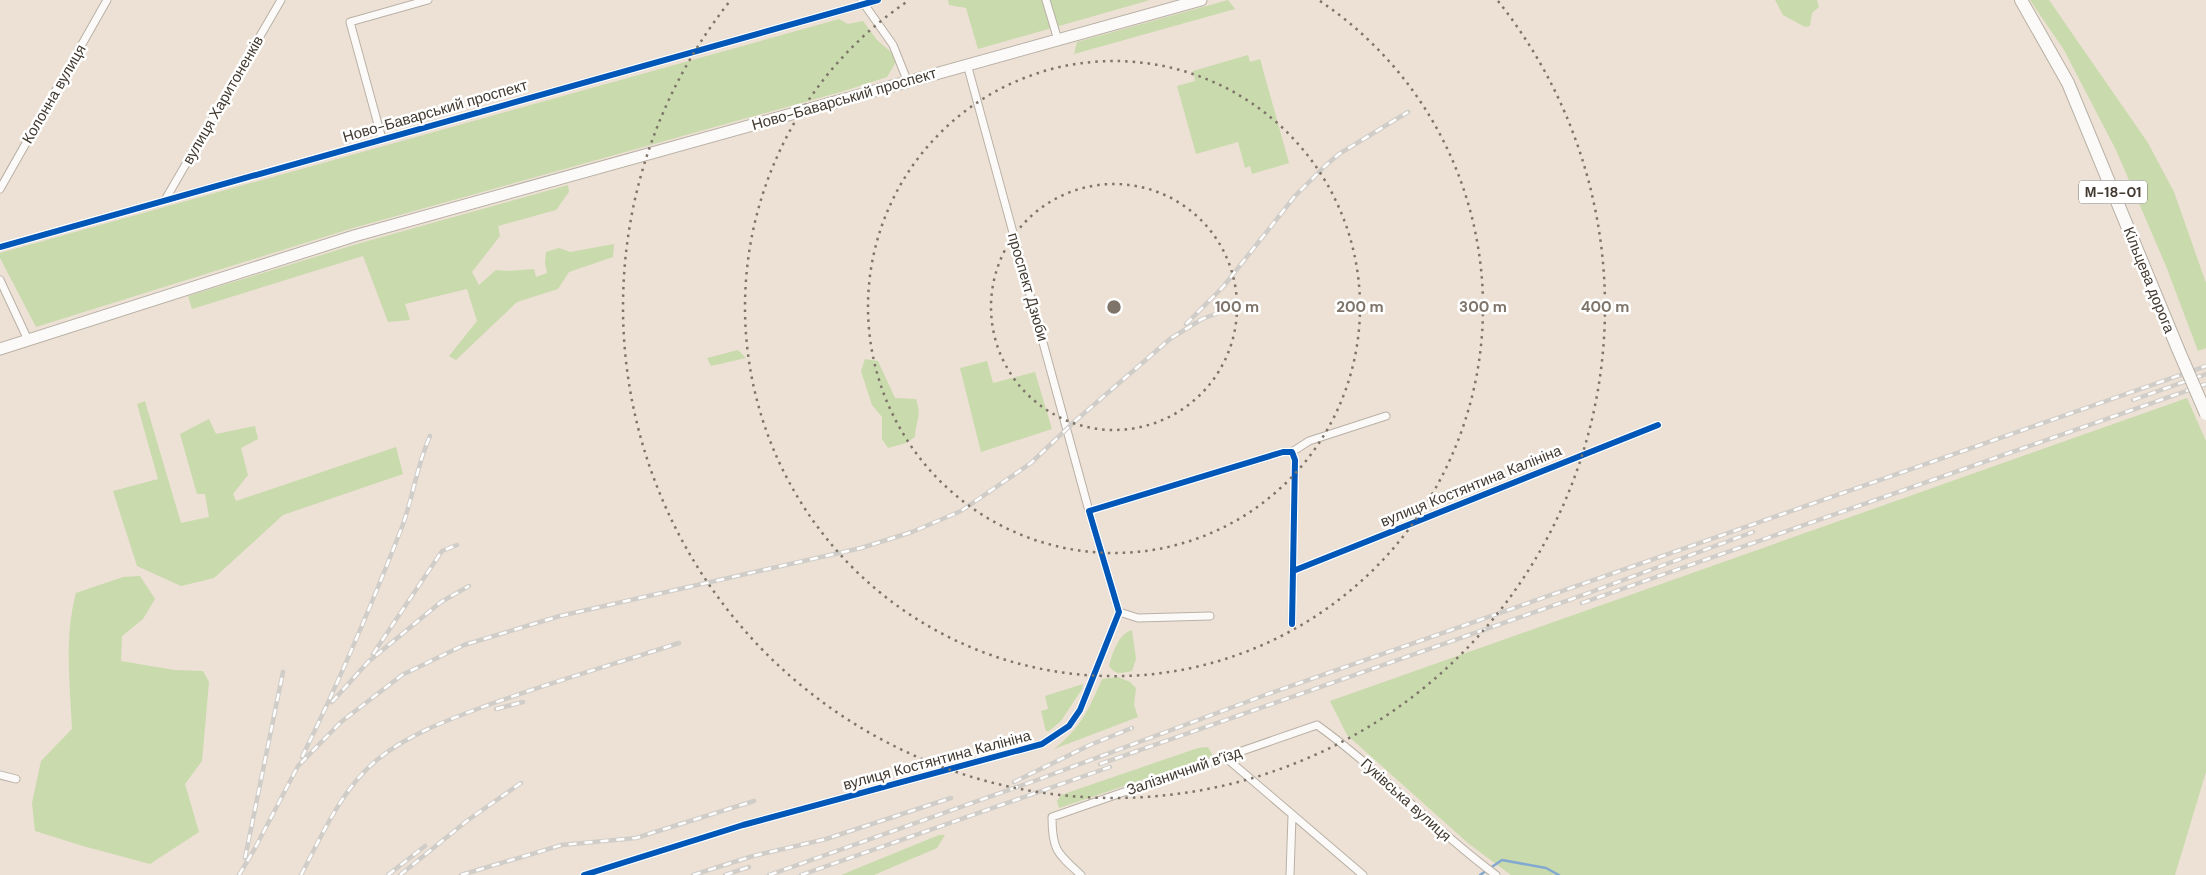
<svg xmlns="http://www.w3.org/2000/svg" width="2206" height="875" font-family="'DM Sans',sans-serif">
	<style>
		.green { fill: #c9daad }
		.lines { fill: none; stroke-linecap: round; stroke-linejoin: round }
		.stream { stroke: #82a9d0; stroke-width: 2.5 }
		.street-casing { stroke: #b9b1a6; stroke-width: 9 }
		.primary-casing { stroke: #b9b1a6; stroke-width: 13 }
		.highway-casing { stroke: #b9b1a6; stroke-width: 14 }
		.street { stroke: #fcfaf9; stroke-width: 7 }
		.primary { stroke: #fcfaf9; stroke-width: 11 }
		.highway { stroke: #fcfaf9; stroke-width: 12 }
		.rail-casing { stroke: #d0cdc9; stroke-width: 4.5 }
		.rail { stroke: #fff; stroke-width: 2.5; stroke-dasharray: 8; stroke-linecap: butt }
		.highway-bridge-casing { stroke: #b9b1a6; stroke-width: 14; stroke-linecap: butt }
		.highway-bridge { stroke: #fcfaf9; stroke-width: 12 }
		.cycleway-casing { stroke: #fff; stroke-width: 9 }
		.cycleway { stroke: #0057b8; stroke-width: 6 }
		.ring { fill: none; stroke: #7e7469; stroke-width: 2.5; stroke-dasharray: 2.5 5 }
		.labels { text-anchor: middle; dominant-baseline: central; stroke-width: 5; stroke-linejoin: round; paint-order: stroke }
		.shield { fill: #fff; stroke: #7b756e; stroke-width: 1 }
		.shield-label { font-size: 14px; font-weight: bold; fill: #423a30 }
		.street-label { font-size: 15px; fill: #423a30; stroke: #fff }
		.centre { fill: #7e7469; stroke: #fff; stroke-width: 2.5 }
		.ring-label { font-size: 15px; text-anchor: middle; font-weight: bold; fill: #7e7469; stroke: #fff; stroke-width: 5; stroke-linejoin: round; paint-order: stroke }
	</style>
	<rect width="100%" height="100%" fill="#ece1d4"/>
	<path class="green" d="M948 0H1150L978 49 966 8 949 5Z
		M1228 0 1235 9 1074 54 1077 42Z
		M1775 0H1817L1819 7 1812 13 1810 26 1805 27 1783 15Z
		M2030 0H2049L2148 143 2174 192 2206 283V348L2198 351 2166 266 2116 150 2064 50Z
		M839 19 848 24 863 21 877 40 893 54 896 62 887 77 844 91 353 228 36 327 0 258V253Z
		M1248 55 1250 62 1260 59 1289 163 1252 174 1250 166 1245 168 1238 142 1196 154 1177 86 1195 81 1193 71Z
		M568 185 569 192 556 210 498 226 500 236 472 272 479 285 496 270 508 271 534 269 536 277 547 273 545 263 546 252 559 248 570 252 614 244 613 257 569 272 558 289 517 302 456 360 449 356 477 321 467 289 405 304 410 320 388 322 363 256 192 309 188 296 357 244Z
		M738 350 746 358 711 366 707 358Z
		M865 359 878 361 895 398 916 399C922 417 916 419 915 437L906 443 888 448 882 439V417L872 405 861 371Z
		M987 361 993 383 1035 372 1052 429 981 452 960 368Z
		M2187 398 2206 441V772L2175 875H1511L1469 844 1347 735 1330 701Z
		M145 401 181 523 209 517 205 494H197L180 434 209 419 216 434 255 426 258 439 241 448 248 475 233 494 236 501 396 447 403 474 283 515 214 578 181 586 137 566 113 491 158 479 137 404Z
		M140 576 155 599 143 619 122 636 121 661 174 670 203 671 209 682 202 761 185 784 199 832 150 864 83 846 35 831 32 803 41 761 72 729C70 684 64 638 76 593L123 577Z
		M1132 630 1136 659 1132 671C1122 673 1116 676 1109 666 1112 654 1119 633 1132 630Z
		M1118 677 1130 682 1136 688 1134 705 1138 717 1054 749C1080 729 1089 709 1102 679Z
		M1083 684 1082 689 1061 721 1049 731H1046L1041 711 1048 709 1045 696Z
		M1208 747 1213 756 1059 808 1057 801 1061 795 1198 748Z
		M939 835H945L937 848 874 875H841Z"/>
	<g class="lines">
		<path class="stream" d="M1480 875 1502 860 1546 868 1559 875"/>
		<g class="street-casing">
			<path id="street" d="M1046 0 1058 40
				M862 1 893 45 907 80
				M967 64 1089 511
				M382 139 350 22 428 0
				M0 189 107 0
				M165 200 281 0
				M0 247 878 0
				M0 280 28 340
				M1292 452 1309 441 1386 416
				M1293 571 1658 425
				M1119 612 1138 618 1210 616
				M1225 757 1363 875
				M0 775 16 779
				M584 875 743 825 1042 744 1069 726 1080 710 1119 612 1089 511 1283 452H1292L1295 460 1292 624
				M1081 875C1057 853 1052 850 1052 817L1317 725C1380 770 1433 829 1496 875
				M1290 875 1292 816"/>
		</g>
		<g class="primary-casing">
			<path id="primary" d="M0 349 354 236 1201 0"/>
		</g>
		<g class="highway-casing">
			<path id="highway" d="M2021 0 2068 83 2178 349"/>
		</g>
		<use href="#street" class="street"/>
		<use href="#primary" class="primary"/>
		<use href="#highway" class="highway"/>
		<g class="rail-casing">
			<path id="rail" d="M1186 324 1223 287 1295 196 1324 167 1339 154 1408 112
				M2133 400 2206 374
				M1582 603 2206 384
				M373 654 442 551 457 545
				M332 702 368 662 441 602 469 586
				M496 709 523 702
				M302 757C339 682 372 604 402 527 413 497 417 465 430 436
				M1100 764 1572 599 1753 532
				M1014 782 1090 745 1132 728
				M245 858 283 672
				M239 875 254 850 298 766 341 722 402 675 464 645 560 616 861 548 912 532 961 511 1031 463 1074 422 1170 339 1202 319 1234 307
				M301 875C322 835 342 788 378 759 408 735 445 721 480 708 545 684 612 665 679 643
				M388 875 425 846
				M400 875 468 820 521 783
				M461 875 562 845 636 838 754 801
				M693 875 753 856 826 839 951 798
				M725 875 749 867
				M769 875 1037 780 1268 694 2206 366
				M801 875 1110 767"/>
		</g>
		<use href="#rail" class="rail"/>
		<g class="highway-bridge-casing">
			<path id="highway-bridge" d="M2178 349 2206 414"/>
		</g>
		<use href="#highway-bridge" class="highway-bridge"/>
		<g class="cycleway-casing">
			<path id="cycleway" d="M0 247 878 0
				M1293 571 1658 425
				M584 875 743 825 1042 744 1069 726 1080 710 1119 612 1089 511 1283 452H1292L1295 460 1292 624"/>
		</g>
		<use href="#cycleway" class="cycleway"/>
	</g>
	<g class="ring">
		<circle cx="1114" cy="307" r="123"/>
		<circle cx="1114" cy="307" r="246"/>
		<path d="M1320 1A369 369 0 1 1 908 1"/>
		<path d="M1498 1A491 491 0 1 1 730 1"/>
	</g>
	<g class="labels">
		<rect class="shield" x="2079" y="180.5" width="68" height="23" rx="4"/>
		<g class="shield-label">
			<text x="2113" y="192">М-18-01</text>
		</g>
		<g class="street-label">
			<text transform="translate(54 94) rotate(-60)">Колонна вулиця</text>
			<text transform="translate(844 99) rotate(-16)">Ново-Баварський проспект</text>
			<text transform="translate(223 100) rotate(-60)">вулиця Харитоненків</text>
			<text transform="translate(435 111) rotate(-16)">Ново-Баварський проспект</text>
			<text transform="translate(2149 280) rotate(68)">Кільцева дорога</text>
			<text transform="translate(1028 287) rotate(74)">проспект Дзюби</text>
			<text transform="translate(1471 486) rotate(-22)">вулиця Костянтина Калініна</text>
			<text transform="translate(937 760) rotate(-15)">вулиця Костянтина Калініна</text>
			<text transform="translate(1184 771) rotate(-19)">Залізничний в’їзд</text>
			<text transform="translate(1406 800) rotate(42)">Гуківська вулиця</text>
		</g>
	</g>
	<circle cx="1114" cy="307" r="8" class="centre"/>
	<g class="ring-label">
		<text x="1237" y="312">100 m</text>
		<text x="1360" y="312">200 m</text>
		<text x="1483" y="312">300 m</text>
		<text x="1605" y="312">400 m</text>
	</g>
</svg>
